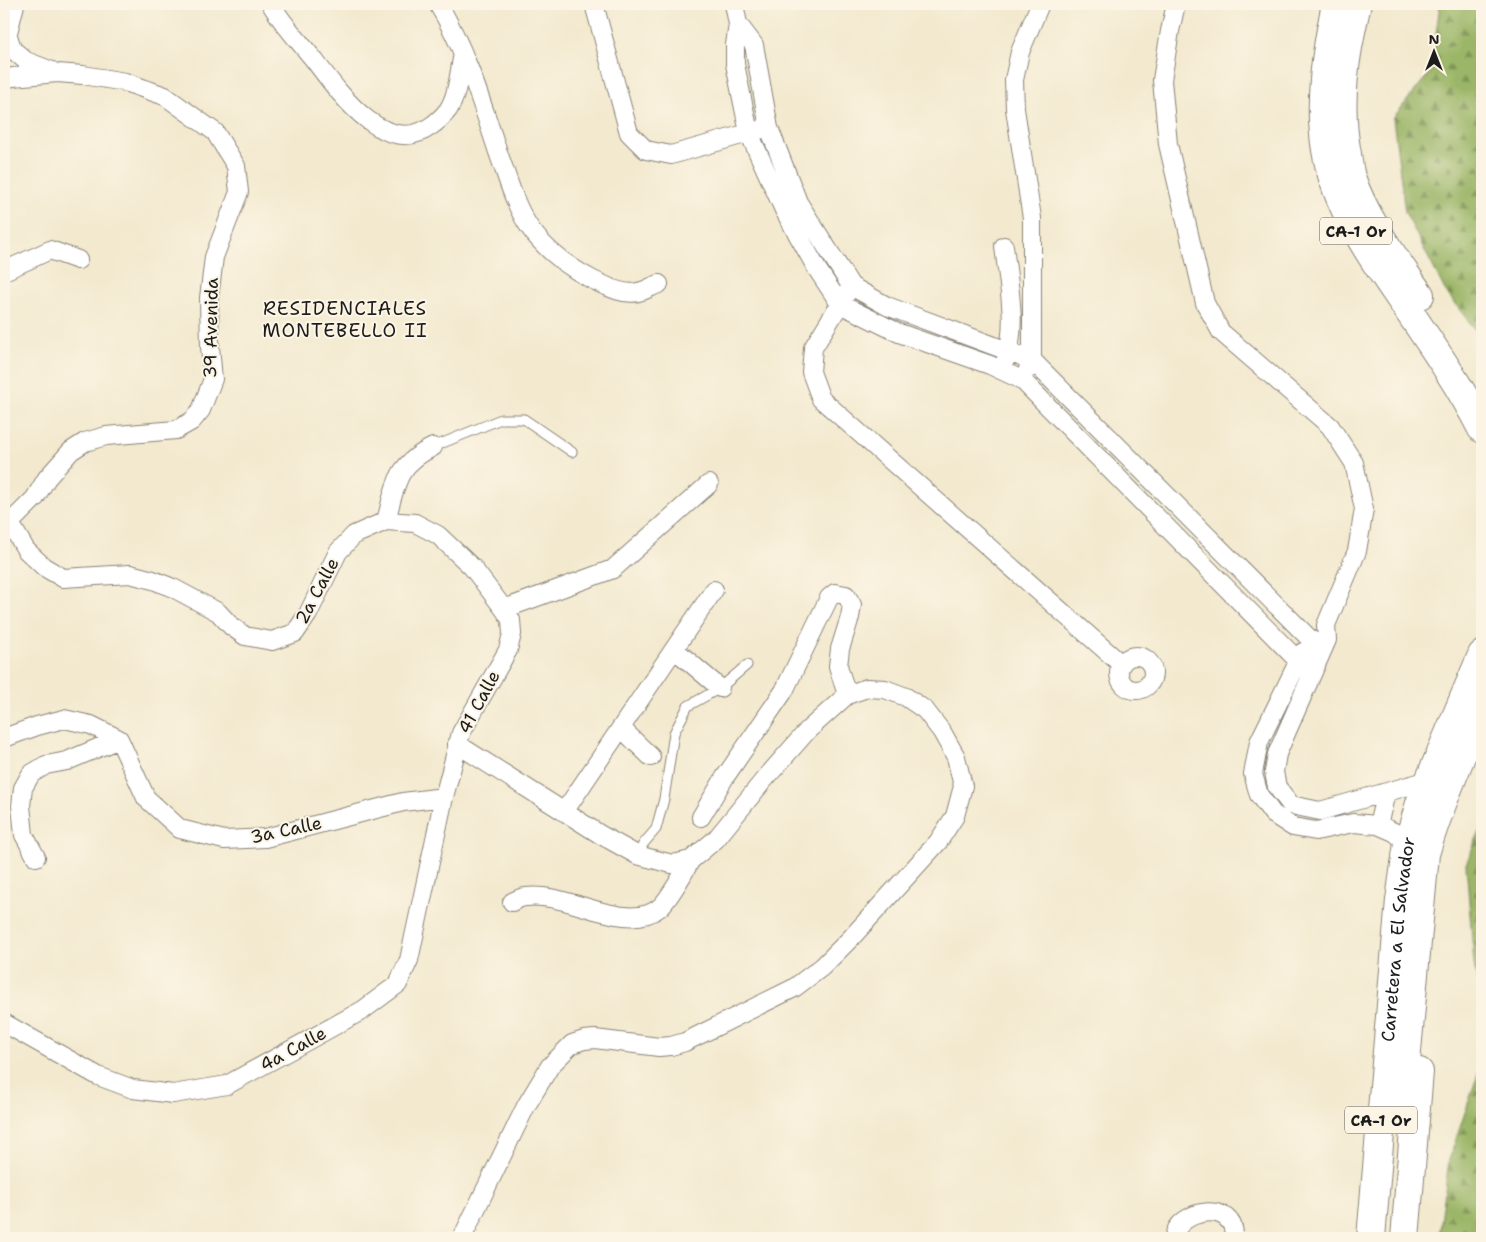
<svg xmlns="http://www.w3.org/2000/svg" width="1486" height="1242" font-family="'Shantell Sans',sans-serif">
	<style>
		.forest { fill: url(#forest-firs); stroke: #5c6942 }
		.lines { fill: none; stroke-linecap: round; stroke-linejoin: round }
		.lane-casing { stroke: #888276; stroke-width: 11 }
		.street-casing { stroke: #888276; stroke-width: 20 }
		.highway-casing { stroke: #888276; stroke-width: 30 }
		.lane { stroke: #fff; stroke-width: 9 }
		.street { stroke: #fff; stroke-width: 18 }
		.highway { stroke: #fff; stroke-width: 28 }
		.labels { text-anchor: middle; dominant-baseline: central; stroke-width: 4; stroke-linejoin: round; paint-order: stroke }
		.shield { fill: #fcf5e5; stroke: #5f5d58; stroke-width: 1 }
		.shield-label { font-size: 16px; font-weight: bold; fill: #1c1c1c }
		.street-label { font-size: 18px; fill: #1c1c1c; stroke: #fcf5e5 }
		.neighbourhood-label { font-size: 19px; letter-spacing: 1px; fill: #1c1c1c; stroke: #fcf5e5 }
	</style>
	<defs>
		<pattern id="forest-firs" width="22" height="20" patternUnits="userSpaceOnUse" patternTransform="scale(1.25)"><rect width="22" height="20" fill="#9bb668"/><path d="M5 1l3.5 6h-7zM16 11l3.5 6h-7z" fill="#7e9355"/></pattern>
	</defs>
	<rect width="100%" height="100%" fill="#fcf5e5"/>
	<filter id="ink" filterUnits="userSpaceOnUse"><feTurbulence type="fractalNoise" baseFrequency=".02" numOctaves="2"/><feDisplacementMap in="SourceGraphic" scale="10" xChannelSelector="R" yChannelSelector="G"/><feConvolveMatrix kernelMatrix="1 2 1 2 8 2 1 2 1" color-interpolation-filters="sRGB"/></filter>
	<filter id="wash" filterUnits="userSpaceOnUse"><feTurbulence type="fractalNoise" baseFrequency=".0096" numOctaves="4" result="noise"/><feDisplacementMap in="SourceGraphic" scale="20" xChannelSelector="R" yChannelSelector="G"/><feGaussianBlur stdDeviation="1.12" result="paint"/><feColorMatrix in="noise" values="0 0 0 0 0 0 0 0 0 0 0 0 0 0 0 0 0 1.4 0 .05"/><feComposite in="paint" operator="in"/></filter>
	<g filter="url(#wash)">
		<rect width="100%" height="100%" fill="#f3e9cf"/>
		<path class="forest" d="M1440 4H1482V339L1446 292 1405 212 1393 118 1431 71Z
			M1482 825V1010L1474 964 1466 864Z
			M1482 1062V1238H1439L1449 1160Z"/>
	</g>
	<g filter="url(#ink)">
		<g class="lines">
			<g class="lane-casing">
				<path id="lane" d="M433 447 501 419H524L572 452
					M637 855 644 843 656 829 664 799 674 733 688 706 720 688 747 665"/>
			</g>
			<g class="street-casing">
				<path id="street" d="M271 4C283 25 300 42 315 61 339 93 386 159 431 126 437 122 444 115 448 110 458 95 459 72 463 54
					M438 4C466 50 482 104 499 155 508 179 514 203 528 225 543 248 567 266 591 279 604 285 623 296 638 292 645 291 652 286 659 284
					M594 4 629 133 646 150 671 155 759 130
					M734 4 738 24 735 45V64L749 133 784 210 817 269 840 304 899 333 990 365 1022 380 1311 674
					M1176 4 1170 31 1162 80 1168 144 1205 303 1221 332 1330 426 1354 463 1364 509 1357 551 1326 625 1327 640 1277 754 1274 772 1277 787 1291 805 1320 811 1429 780
					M738 24 754 45 769 128 798 202 851 286 887 306 1032 360 1309 638 1322 649
					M5 25 12 49 26 61 52 71
					M4 79 13 77 57 73 83 75 125 82 165 96 215 132 236 166 239 192 214 257 209 298 210 347 213 379 201 410 192 421 176 430 106 436 85 442 71 451 47 478 35 498 10 523
					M1004 246C1008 282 1018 325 1006 359
					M4 271 50 250 78 260
					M846 294 813 348 811 372 821 399 1121 664
					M1028 369 1032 360V218L1015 109 1014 80 1020 52 1040 4
					M386 521C396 484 396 465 433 447
					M504 609 613 569 709 484
					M674 649 720 688
					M1303 652 1259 742 1253 774 1259 795 1273 814 1293 827 1316 831 1353 823 1378 825 1394 832 1408 843
					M1119 673a17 17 0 1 1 34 0a17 17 0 1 1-34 0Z
					M621 728 651 757
					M4 738 37 726 64 719 91 725 119 739 146 798 180 829 224 840 265 838 403 802 444 797
					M457 744 601 835 637 855 672 864 691 860 716 839 763 781 808 730 847 695 867 688 885 689 906 697 925 710 942 732 956 757 963 786 955 816 938 842 851 938 822 967 794 988 685 1042 671 1046 659 1047 595 1039 584 1040 572 1044 550 1066 526 1106 462 1238
					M564 812 714 590
					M701 817 725 777 784 691 829 598 835 593 846 595 852 605 850 617 840 649 838 666 847 695
					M1378 825 1386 793
					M36 857 24 835 21 806 23 788 31 774 46 765 67 761 119 739
					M512 902C516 900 521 897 526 897 566 891 626 934 659 908 670 899 684 872 691 860
					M4 1023 98 1076 133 1089 173 1094 227 1085 363 1010 398 984 409 960 444 797 461 733 508 650 512 634 511 620 504 609 472 567 438 535 415 523 386 521 354 535 338 552 308 614 295 633 272 641 245 636 231 626 218 612 173 588 153 580 130 574 63 578 44 567 26 550 10 523
					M1174 1238C1177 1209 1236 1199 1234 1238"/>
			</g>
			<g class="highway-casing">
				<g id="highway">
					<path d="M1336 4C1326 52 1318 101 1326 150 1336 209 1373 259 1406 307 1433 347 1460 386 1482 429"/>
					<path d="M1357 4C1345 55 1337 102 1347 154 1348 162 1349 170 1351 177 1364 217 1396 260 1420 295"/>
					<path d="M4 28 10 4"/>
					<path d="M1403 1095 1425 854C1440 802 1463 754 1482 704"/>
					<path id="s1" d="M1371 1238 1400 900 1408 843 1421 800 1482 655"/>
					<path d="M1405 1238 1419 1072"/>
				</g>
			</g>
			<use href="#lane" class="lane"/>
			<use href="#street" class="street"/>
			<use href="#highway" class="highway"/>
		</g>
	</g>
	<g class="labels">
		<g class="shield">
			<rect x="1320" y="217.5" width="72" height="27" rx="4"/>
			<rect x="1345" y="1106.5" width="72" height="27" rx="4"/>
		</g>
		<g class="shield-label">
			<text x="1356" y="231">CA-1 Or</text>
			<text x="1381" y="1120">CA-1 Or</text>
		</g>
		<g class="street-label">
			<text transform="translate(211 328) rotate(-89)">39 Avenida</text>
			<text transform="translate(317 591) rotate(-62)">2a Calle</text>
			<text transform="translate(479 702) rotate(-62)">41 Calle</text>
			<text transform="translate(286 830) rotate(-12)">3a Calle</text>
			<text stroke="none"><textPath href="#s1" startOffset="300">Carretera a El Salvador</textPath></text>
			<text transform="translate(293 1049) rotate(-29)">4a Calle</text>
		</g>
		<g class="neighbourhood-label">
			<text x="345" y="308">RESIDENCIALES<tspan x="345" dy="22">MONTEBELLO II</tspan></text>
		</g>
	</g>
	<rect width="1486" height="1242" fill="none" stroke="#fcf5e5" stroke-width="20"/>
	<g transform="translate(1434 52)" stroke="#fcf5e5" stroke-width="4" paint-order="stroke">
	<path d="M0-4L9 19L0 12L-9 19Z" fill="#1c1c1c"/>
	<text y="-8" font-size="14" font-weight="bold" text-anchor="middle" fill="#1c1c1c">N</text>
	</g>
</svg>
